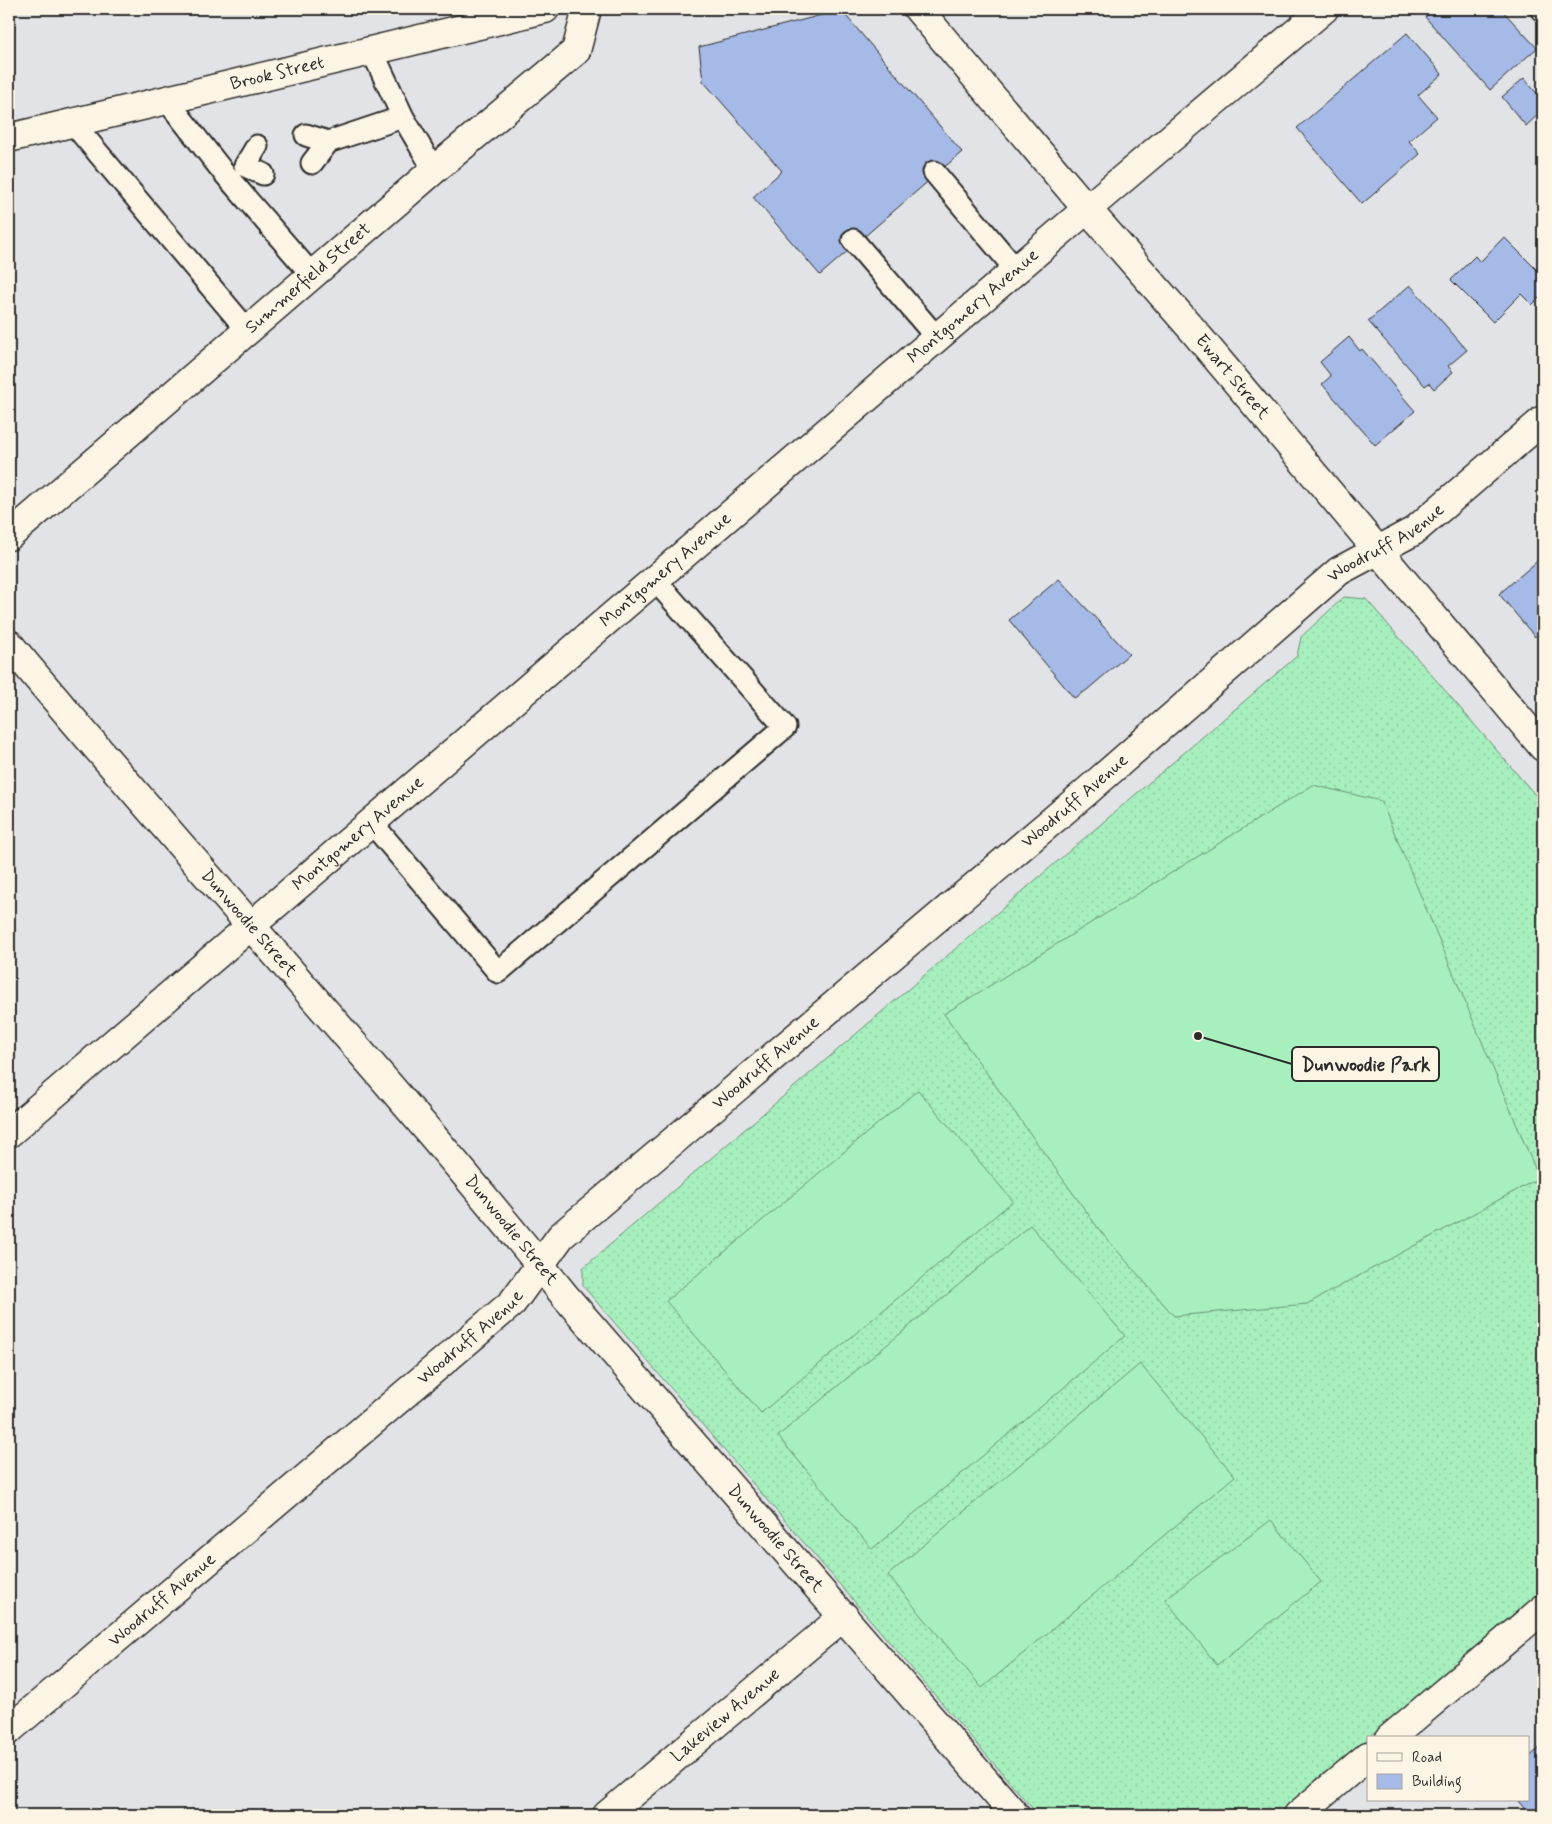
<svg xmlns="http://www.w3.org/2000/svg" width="1552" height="1824" font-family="Mynerve,sans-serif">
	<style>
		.grass { fill: url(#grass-dots); stroke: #698e74 }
		.pitch { fill: #a7f0be; stroke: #698e74 }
		.building { fill: #a6bae8; stroke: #2b2b2b }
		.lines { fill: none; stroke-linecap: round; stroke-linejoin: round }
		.service-casing { stroke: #2b2b2b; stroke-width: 25 }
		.minor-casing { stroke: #2b2b2b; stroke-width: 31 }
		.tertiary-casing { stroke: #2b2b2b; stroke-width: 31 }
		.service { stroke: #fcf5e5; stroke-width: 21 }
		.minor { stroke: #fcf5e5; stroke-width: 28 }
		.tertiary { stroke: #fcf5e5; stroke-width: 28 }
		.labels { text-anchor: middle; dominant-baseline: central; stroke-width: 4.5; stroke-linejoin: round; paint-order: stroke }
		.street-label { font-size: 18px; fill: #2b2b2b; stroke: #fcf5e5 }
		.leader { fill: none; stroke: #2b2b2b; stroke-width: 2 }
		.callout-dot { fill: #2b2b2b; stroke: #fcf5e5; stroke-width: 2 }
		.callout { fill: #fcf5e5; stroke: #2b2b2b; stroke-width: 2 }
		.callout-label { font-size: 19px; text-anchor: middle; font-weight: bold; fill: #2b2b2b }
	</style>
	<defs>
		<pattern id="grass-dots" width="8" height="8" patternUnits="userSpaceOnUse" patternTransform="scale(1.25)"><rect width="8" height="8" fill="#a7f0be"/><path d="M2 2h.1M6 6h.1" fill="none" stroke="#90cea3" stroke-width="1.8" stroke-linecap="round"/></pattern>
	</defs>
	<rect width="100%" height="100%" fill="#e2e3e6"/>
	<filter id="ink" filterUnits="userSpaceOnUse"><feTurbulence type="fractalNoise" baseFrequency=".02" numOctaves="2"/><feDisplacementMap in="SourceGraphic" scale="10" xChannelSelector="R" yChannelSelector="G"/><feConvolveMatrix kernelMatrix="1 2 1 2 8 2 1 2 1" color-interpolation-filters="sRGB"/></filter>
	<g filter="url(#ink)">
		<path class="grass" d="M1344 597 1366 599 1543 804V1590L1278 1815H1038L583 1286V1268L1297 656 1301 637Z"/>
		<path class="pitch" d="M1313 785 1381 801 1539 1178 1307 1304 1174 1316 1101 1232 944 1014Z
			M918 1090 1013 1201 761 1413 666 1301Z
			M1030 1225 1125 1336 872 1549 778 1436Z
			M1140 1364 1235 1476 982 1688 888 1575Z
			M1271 1520 1321 1582 1217 1665 1165 1599Z"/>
		<path class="building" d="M1435 9H1501L1537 48 1490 90 1425 17Z
			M841 10 962 152 820 275 753 197 782 171 703 81 699 47Z
			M1407 33 1442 74 1418 95 1437 117 1409 141 1420 154 1362 204 1297 128Z
			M1524 78 1543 101V110L1526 126 1502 97Z
			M1504 237 1543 276V294L1532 305 1521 294 1493 322 1451 280 1475 256 1480 262Z
			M1410 285 1467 350 1448 366 1453 372 1434 389 1429 383 1425 386 1368 321Z
			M1349 337 1360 351 1362 349 1415 411 1375 445 1322 384 1331 376 1320 362Z
			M1541 558 1543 561V629L1535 637 1499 594Z
			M1059 579 1129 654 1087 690 1074 698 1009 620Z
			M1542 1746 1543 1748V1815H1530L1517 1800H1528V1758Z"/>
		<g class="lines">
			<g class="service-casing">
				<path id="service" d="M1541 9 1543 11
					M372 51 403 117 434 170
					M166 99 224 173 313 276
					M72 122 248 331
					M306 135 328 142 403 117
					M257 146 245 166 263 174
					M312 163 328 142
					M934 172 1016 270
					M853 240 937 338
					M371 822 498 972 785 727 654 579"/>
			</g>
			<g class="minor-casing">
				<g id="minor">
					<path id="s1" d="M918 9 1087 209 1192 329 1543 747"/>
					<path id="s2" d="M9 536 434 170 576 51 587 9"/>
					<path id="s3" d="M9 644C192 864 386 1073 565 1296L1015 1815"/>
					<path id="s4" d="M9 1133 1087 209 1324 9"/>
					<path id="s5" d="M9 1730 512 1303 561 1236 1085 793 1339 571 1414 531 1543 420"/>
					<path d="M1390 1738 1543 1609"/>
					<path id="s6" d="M607 1815 844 1616"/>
					<path d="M1298 1815 1368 1756"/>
				</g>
			</g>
			<g class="tertiary-casing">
				<g id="tertiary">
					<path id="s7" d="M9 138 545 9"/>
				</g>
			</g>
			<use href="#service" class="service"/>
			<use href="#minor" class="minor"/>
			<use href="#tertiary" class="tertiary"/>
		</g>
	</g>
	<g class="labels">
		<g class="street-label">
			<text stroke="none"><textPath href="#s7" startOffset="276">Brook Street</textPath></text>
			<text stroke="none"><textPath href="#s2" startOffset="395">Summerfield Street</textPath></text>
			<text stroke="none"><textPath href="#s4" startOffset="1270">Montgomery Avenue</textPath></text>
			<text stroke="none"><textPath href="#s1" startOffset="484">Ewart Street</textPath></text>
			<text stroke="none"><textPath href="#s5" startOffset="1821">Woodruff Avenue</textPath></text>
			<text stroke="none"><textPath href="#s4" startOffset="865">Montgomery Avenue</textPath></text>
			<text stroke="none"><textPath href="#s5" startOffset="1416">Woodruff Avenue</textPath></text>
			<text stroke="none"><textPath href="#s4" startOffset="460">Montgomery Avenue</textPath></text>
			<text stroke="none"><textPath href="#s3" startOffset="368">Dunwoodie Street</textPath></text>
			<text stroke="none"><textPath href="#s5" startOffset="1011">Woodruff Avenue</textPath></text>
			<text stroke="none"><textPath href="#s3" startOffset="772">Dunwoodie Street</textPath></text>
			<text stroke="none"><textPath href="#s5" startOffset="606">Woodruff Avenue</textPath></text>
			<text stroke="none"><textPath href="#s3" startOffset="1178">Dunwoodie Street</textPath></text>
			<text stroke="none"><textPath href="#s5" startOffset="201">Woodruff Avenue</textPath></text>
			<text stroke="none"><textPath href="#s6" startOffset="155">Lakeview Avenue</textPath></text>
		</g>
	</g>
	<path class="leader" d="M1198 1036L1292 1064"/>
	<circle class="callout-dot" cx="1198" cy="1036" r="5"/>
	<rect class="callout" x="1292" y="1047" width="147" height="34" rx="5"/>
	<g class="callout-label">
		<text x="1366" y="1071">Dunwoodie Park</text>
	</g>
	<rect width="1552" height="1824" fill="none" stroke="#fcf5e5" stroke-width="30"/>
	<rect x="15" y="15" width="1522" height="1794" fill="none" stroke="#2b2b2b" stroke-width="2" filter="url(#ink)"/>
	<rect x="1367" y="1736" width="162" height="65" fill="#fcf5e5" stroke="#a8a49b"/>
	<rect x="1377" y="1753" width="25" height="8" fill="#fcf5e5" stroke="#a8a49b"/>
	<text x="1412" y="1762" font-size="15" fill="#2b2b2b">Road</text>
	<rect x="1377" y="1774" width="25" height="15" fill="#a6bae8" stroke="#a8a49b"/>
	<text x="1412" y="1786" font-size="15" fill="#2b2b2b">Building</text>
</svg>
